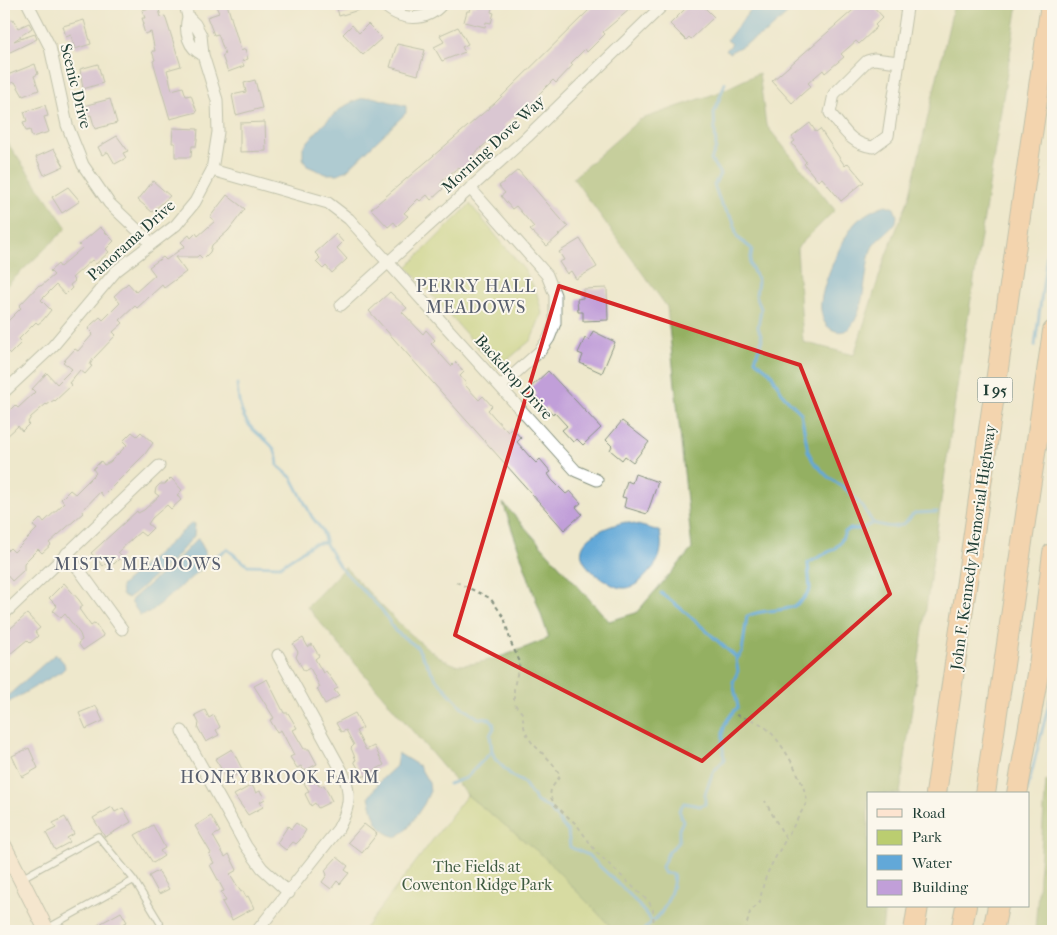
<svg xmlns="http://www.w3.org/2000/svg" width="1057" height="935" font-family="'IM FELL French Canon',serif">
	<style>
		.green { fill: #bbcd70; stroke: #6d8552 }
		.forest { fill: #94b062; stroke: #5a764b }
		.water { fill: #62a8d8; stroke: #407286 }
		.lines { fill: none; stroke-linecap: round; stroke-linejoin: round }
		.stream { stroke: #62a8d8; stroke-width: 3 }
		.building { fill: #c19fd9 }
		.lane-casing { stroke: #869280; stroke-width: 8 }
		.street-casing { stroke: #869280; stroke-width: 13 }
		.secondary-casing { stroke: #869280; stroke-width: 17 }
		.highway-casing { stroke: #869280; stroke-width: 22 }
		.path { stroke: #869280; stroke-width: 2; stroke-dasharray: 4 4; stroke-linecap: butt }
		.lane { stroke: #fff; stroke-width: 5.5 }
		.street { stroke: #fff; stroke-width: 11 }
		.secondary { stroke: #fde4d0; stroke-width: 15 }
		.highway { stroke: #f9bc8a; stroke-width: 20 }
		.marked { fill: none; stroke: #d62828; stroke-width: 4; stroke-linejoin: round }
		.labels { text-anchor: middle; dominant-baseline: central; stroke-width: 4; stroke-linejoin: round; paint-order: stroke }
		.shield { fill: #fbf7ec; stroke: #61756b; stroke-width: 1 }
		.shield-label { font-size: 15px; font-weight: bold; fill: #1f3d34 }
		.street-label { font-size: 16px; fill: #1f3d34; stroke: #fbf7ec }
		.park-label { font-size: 16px; fill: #3e5a40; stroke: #fbf7ec }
		.neighbourhood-label { font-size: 18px; letter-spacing: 1px; fill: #585f6e; stroke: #fbf7ec }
	</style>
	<rect width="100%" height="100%" fill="#fbf7ec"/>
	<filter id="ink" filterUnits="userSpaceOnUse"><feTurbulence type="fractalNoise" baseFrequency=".02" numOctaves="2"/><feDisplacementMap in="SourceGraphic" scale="10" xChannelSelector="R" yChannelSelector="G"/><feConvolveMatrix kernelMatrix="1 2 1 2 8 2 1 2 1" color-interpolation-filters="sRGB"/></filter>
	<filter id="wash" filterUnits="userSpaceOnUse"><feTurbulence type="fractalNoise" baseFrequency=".0096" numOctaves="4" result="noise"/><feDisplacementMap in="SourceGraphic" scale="20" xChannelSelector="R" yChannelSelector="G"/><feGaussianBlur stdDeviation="1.12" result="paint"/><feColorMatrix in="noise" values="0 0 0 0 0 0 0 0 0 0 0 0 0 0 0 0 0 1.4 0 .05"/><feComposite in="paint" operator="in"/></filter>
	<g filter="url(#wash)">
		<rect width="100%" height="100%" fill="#eee8cc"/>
		<path class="green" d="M470 204 526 272 537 294 542 313 531 340 497 369 407 267Z
			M467 795 541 854 615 931H363Z"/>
		<path class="forest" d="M954 4H1018L957 387 900 794H868V906H885L882 931H615L541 854 467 795 307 607 345 567C365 588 435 667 461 665 491 663 521 649 549 638L503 503 609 621 636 613 692 549 667 307 573 178 639 120 717 93 759 73 766 125 835 210 797 248 803 342 854 355 886 255 909 198Z
			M4 138 67 228 4 288Z
			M1053 778V931H1035L1046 781Z"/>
		<path class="water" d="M755 4H798L767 32 729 53 726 50 732 44 727 40Z
			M372 97 406 106V113L347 170 338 174H326L307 166 303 158V147C321 127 343 98 372 97Z
			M886 205 894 208 897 216 896 222C890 232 875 239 871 250 864 268 865 347 831 329 824 325 822 317 821 310 818 291 843 236 856 222 865 214 875 208 886 205Z
			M626 522 656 530 660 532C663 547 661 560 650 571 644 578 635 588 625 588 616 589 608 582 601 578 559 550 593 529 626 522Z
			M192 523 195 524 194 536 173 560 135 593 128 598 122 595 121 586Z
			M198 538 205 551V566L149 613 140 615 131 602 132 599 177 560Z
			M54 655H57L64 663 65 668 62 671 4 705V699Z
			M398 753 419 766 429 783 430 791 424 804 408 828 397 837C376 832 374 815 369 797L380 781 396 766Z"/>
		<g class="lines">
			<path class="stream" d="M725 83 714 113 716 148 711 160 720 174 714 185 721 204 733 220 737 237 752 249 750 264 758 281 756 295 761 309 758 327 762 339 755 360 770 372 784 396 801 413 808 451 813 461 827 476 847 490 862 506 873 523
				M1035 346 1053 208
				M237 384C238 398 240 414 250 426 263 442 277 441 278 466L292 478 312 517 322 530 326 544 339 566 382 610 395 631 417 647 436 679 463 708 478 718 490 719 493 722 494 728 490 735 492 751 495 759 512 776 524 783 537 802 549 808 568 832 570 847 588 855 630 895 651 920
				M216 556 227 549 247 565 280 566 313 544 326 542
				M661 593C689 613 711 636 737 658
				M449 784 466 778 492 751
				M1027 791 1053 687
				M643 931C648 924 654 921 660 914 666 906 676 884 673 874L664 873 662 867 668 853 679 841V829L683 821 679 810 684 803 700 806 705 804V794L713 772 724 760C722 736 719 725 738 707L733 682 738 671 736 660 742 652 747 616C773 604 793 620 810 589L808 563 834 549 840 543 845 532 850 529H862L873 523C883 526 897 530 906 522 910 519 910 516 915 513L937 512"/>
		</g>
		<g id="blocks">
			<path class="building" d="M215 4H227L241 51 245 49 248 59 242 61 244 66 228 72 222 56 225 54 218 34 214 35 207 17 219 13Z
				M336 4H372V6L339 16Z
				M476 4H493L491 12 494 13 491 23 486 22 485 27 464 22 467 11H470L472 5 475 6Z
				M595 4H636L603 32 605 34 587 52 585 49 571 63 573 65 556 83 553 80 539 94 542 96 525 114 521 111 504 126 508 130 495 142 492 138 472 156 475 160 463 171 459 167 445 178 440 185 443 189 431 200 427 195 420 201 418 199 404 213 408 216 397 226 394 222 388 227 371 209 495 103Z
				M690 4H701L714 17 691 39 689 37 686 40 670 24Z
				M860 4H871L883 17 875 25 877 27 859 44 856 41 841 54 844 57 825 73 823 70 808 83 811 86 792 103 772 81Z
				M158 6 161 17 165 16 181 66 167 70 172 90 183 87 186 96 191 95 197 112 170 119 153 61 155 60 152 51H155L151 32 145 34 142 24H144L142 18H145L142 10Z
				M13 19 18 28 29 23 32 28 14 41 35 34 37 39 6 54 4 48V23Z
				M84 20 91 44 75 49 71 35 66 37 63 26Z
				M368 24 382 38 363 55 343 34 352 25 359 33Z
				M458 27 468 44 462 47 465 52 442 61 434 47 444 42 440 35Z
				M397 44 425 50 418 75 390 67Z
				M35 64 38 74 34 76 39 90 23 96 15 82 8 84 5 76Z
				M98 64 103 83 83 89 80 69Z
				M255 80 262 108 236 115 232 95 246 92 244 83Z
				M110 99 117 123 95 129 91 115 86 116 83 106Z
				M45 105 48 116 44 117 49 132 32 137 30 130 26 131 23 122 27 121 24 112Z
				M265 122 266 151 240 152V123Z
				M810 123 816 132 820 129 845 166 848 163 864 182 841 201 822 178 818 181 804 164 806 162 792 143 795 141 792 137Z
				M173 128 198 129 197 140 196 146H192L191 157H175V143H172Z
				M117 136 128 151 123 153 126 158 115 164 108 152 102 155 98 147Z
				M54 149 64 166 44 175 36 157Z
				M518 170 568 227 547 246 530 230 534 227 516 206 512 209 501 196 505 193 499 186Z
				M153 181 170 196 152 212 138 200Z
				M68 187 80 201 62 213 52 197Z
				M227 195 245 209 228 231 212 245 210 252 203 259 199 255 197 257H175L186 272 164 288 162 285 137 308 135 306 120 320 123 323 113 332 116 335 93 359 90 365 92 366 85 374 80 370 69 383 72 385 55 401 54 400 47 405 46 404 31 417 28 422 29 424 22 431 18 426 4 439V416L15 405 18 408 35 392 32 389 47 373 57 384 72 369 63 362 75 349 78 351 93 334 88 329 92 324 100 317 103 320 120 303 114 296 128 283 136 292 155 275 149 267 163 257 166 260 185 246 181 242 189 235 191 238 196 233 198 236 215 221 210 217Z
				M100 227 114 241 106 249 109 252 96 264 92 260 72 278 75 281 70 285 72 288 65 295 56 285 41 300 51 310 43 320 38 324 36 322 19 339 22 342 10 354 4 348V325L21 308 19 306 39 285 41 286 54 275 50 271 58 264 60 267 82 248 79 245Z
				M336 234 343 242 337 248 347 259 332 273 326 266 323 269 316 262 320 258 315 253Z
				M580 239 597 267 576 279 571 271 567 274 559 262 564 260 559 252Z
				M607 288 608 320 583 321V312H578L577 299 583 298V289Z
				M390 292 407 308 402 312 423 334 426 330 435 340 431 344 451 366 455 362 464 372 460 376 466 383 465 385 479 400 483 396 492 406 488 410 494 417 508 432 512 428 521 438 517 442 530 457 536 463 540 459 551 472 548 474 552 480 566 494 570 491 581 503 576 507 582 514 564 530 369 311Z
				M593 331 615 342 602 373 580 363 583 355 578 353 585 338 589 340Z
				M548 371 601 428 583 445 577 439 573 442 562 430 567 426 554 412 553 414 546 407 543 411 532 398 536 394 530 388Z
				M622 421 649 442 633 462 625 456 622 460 610 450 612 446 606 440Z
				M132 432 137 436 141 432 153 443 145 454 103 496 100 492 82 511 83 513 49 543 51 545 42 553 38 549 24 563V570L12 581 4 572V554L10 548 14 552 37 529 33 526 41 518 44 522 64 503 61 499 70 490 75 494 96 473 93 469 101 461 104 465 110 462 127 445 123 441Z
				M635 474 658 482 647 514 624 507 626 498 622 497 627 481 632 483Z
				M171 478 182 490 177 495 181 500 171 509 167 505 152 518 148 524 153 528 145 536 140 532 134 537 118 552 122 556 114 564 110 560 103 566 91 553 137 511 138 513 144 510 159 496 155 493 156 488 160 484H165Z
				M64 583 79 600 83 606 79 609 91 626 95 623 104 636 83 650 78 643 82 640 80 634 65 614 61 618 53 611 57 606 49 598Z
				M27 614 40 628 35 632 38 636 30 643 27 640 4 659V634Z
				M303 638 308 647 312 644 319 656 315 659 323 673 326 671 338 688 334 690 339 696 325 704 317 689 320 687 310 668 304 671 296 657 298 652 293 644Z
				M267 679 284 713H288L297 728 293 730 304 749H309L317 764 304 771 301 766 297 768 290 757 294 755 281 730 277 732 270 720 274 718 254 686Z
				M96 706 103 721 86 729 79 713Z
				M205 710 209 718 214 715 220 727 216 730 219 735 206 742 198 728 199 723 195 715Z
				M355 713 363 728 356 731 366 750 374 746 384 765 363 777 354 761 356 760 351 748 354 745 346 730 341 732 336 723Z
				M29 748 38 768 22 777 12 756Z
				M232 749 243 771 228 779 215 759Z
				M314 778 319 786 324 785 332 801 318 808 315 803 311 806 305 794 309 791 304 783Z
				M252 785 256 793 260 791 265 799 260 802 263 807 248 815 234 795Z
				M112 807 115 812 123 808 131 822 105 837 93 818Z
				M211 816 220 832 213 836 225 857 229 854 237 870 230 874 241 892 243 891 246 897 248 896 254 908 232 920 222 902 226 901 221 892 224 891 210 865 214 863 209 854 211 853 195 826Z
				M65 817 74 834 67 838 70 842 55 850 46 833 56 828 53 823Z
				M296 823 306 830 300 840 296 844 293 842 286 850 277 843 288 826 291 829Z
				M364 824 377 834 362 853 348 842Z
				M153 825 165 848 160 851 164 856 153 863 135 835Z
				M337 857 348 866 345 870 349 873 340 884 337 881 331 889 322 882 327 875 325 870Z
				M158 871 169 889 159 894 149 876Z
				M121 912 127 922 121 925 124 931H100L96 926Z"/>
		</g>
	</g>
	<g filter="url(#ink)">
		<use href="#blocks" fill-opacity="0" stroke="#869280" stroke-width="1"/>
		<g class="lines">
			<g class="lane-casing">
				<path id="lane" d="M22 878 98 836 134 880 160 923
					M46 929 134 880"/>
			</g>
			<g class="street-casing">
				<path id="street" d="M28 4 50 47 67 125 83 165 109 203 151 243
					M383 4C400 21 426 23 442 4
					M188 17C184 32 188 48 203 55
					M899 62 874 59 867 61 834 94 830 113C843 128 851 145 873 147L888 136 907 8 902 4
					M212 170 328 203 349 219 576 471 597 480
					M470 188 547 275 555 295V323L549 338 540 351 501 386
					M341 305 527 137 664 4
					M4 392 53 346 116 271 176 225 195 202 212 170 218 132 217 100 203 55 201 35 195 24 188 17 185 4
					M67 553 122 629
					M4 614 159 466
					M182 731 246 846 262 868 289 893
					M257 931 338 829C349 809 352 795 343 773L278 655"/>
			</g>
			<g class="secondary-casing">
				<path id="secondary" d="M4 846 47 931"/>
			</g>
			<g class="highway-casing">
				<path id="highway" d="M936 794 1051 4
					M985 794 1053 331
					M1017 794 1038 674 1053 553
					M914 931 918 906
					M961 931 966 906
					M993 931 998 906"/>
			</g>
			<path class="path" d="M456 582 490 598 504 617 511 643 520 662 514 687V700L516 706 523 714C522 748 548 749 560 776L551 789 550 796 555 805 577 825 597 853 649 902 653 910 654 931
				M736 715C745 718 755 720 762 725 780 736 805 782 807 802L786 839
				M745 931 750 912 760 902C763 876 773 862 786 839L765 801"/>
			<use href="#lane" class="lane"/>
			<use href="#street" class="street"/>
			<use href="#secondary" class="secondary"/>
			<use href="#highway" class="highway"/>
		</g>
	</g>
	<path d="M0 0H1057V935H0ZM559 286 800 365 890 594 702 761 455 635Z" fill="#eee8cc" fill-opacity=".55" fill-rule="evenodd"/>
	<path class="marked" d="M559 286 800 365 890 594 702 761 455 635Z"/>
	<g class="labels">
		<rect class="shield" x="977.5" y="377.5" width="35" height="25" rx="4"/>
		<g class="shield-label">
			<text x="995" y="390">I 95</text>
		</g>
		<g class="street-label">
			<text transform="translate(76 86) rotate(76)">Scenic Drive</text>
			<text transform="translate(493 144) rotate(-43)">Morning Dove Way</text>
			<text transform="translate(131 240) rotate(-42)">Panorama Drive</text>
			<text transform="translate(514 377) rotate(48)">Backdrop Drive</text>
			<text transform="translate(973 547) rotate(-82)">John F. Kennedy Memorial Highway</text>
		</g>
		<g class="park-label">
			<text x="477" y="866">The Fields at<tspan x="477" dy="18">Cowenton Ridge Park</tspan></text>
		</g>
		<g class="neighbourhood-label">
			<text x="476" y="286">PERRY HALL<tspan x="476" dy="21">MEADOWS</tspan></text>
			<text x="138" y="564">MISTY MEADOWS</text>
			<text x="280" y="777">HONEYBROOK FARM</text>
		</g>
	</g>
	<rect width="1057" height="935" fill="none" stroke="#fbf7ec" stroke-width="20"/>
	<rect x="867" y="792" width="162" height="115" fill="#fbf7ec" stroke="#a3ada2"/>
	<rect x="877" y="809" width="25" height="8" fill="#fde4d0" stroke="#a3ada2"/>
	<text x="912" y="818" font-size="15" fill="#1f3d34">Road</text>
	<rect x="877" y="830" width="25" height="15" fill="#bbcd70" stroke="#a3ada2"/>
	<text x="912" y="842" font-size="15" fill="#1f3d34">Park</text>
	<rect x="877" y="855" width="25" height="15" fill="#62a8d8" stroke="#a3ada2"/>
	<text x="912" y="868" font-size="15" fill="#1f3d34">Water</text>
	<rect x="877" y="880" width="25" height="15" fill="#c19fd9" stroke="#a3ada2"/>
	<text x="912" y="892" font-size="15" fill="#1f3d34">Building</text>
</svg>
